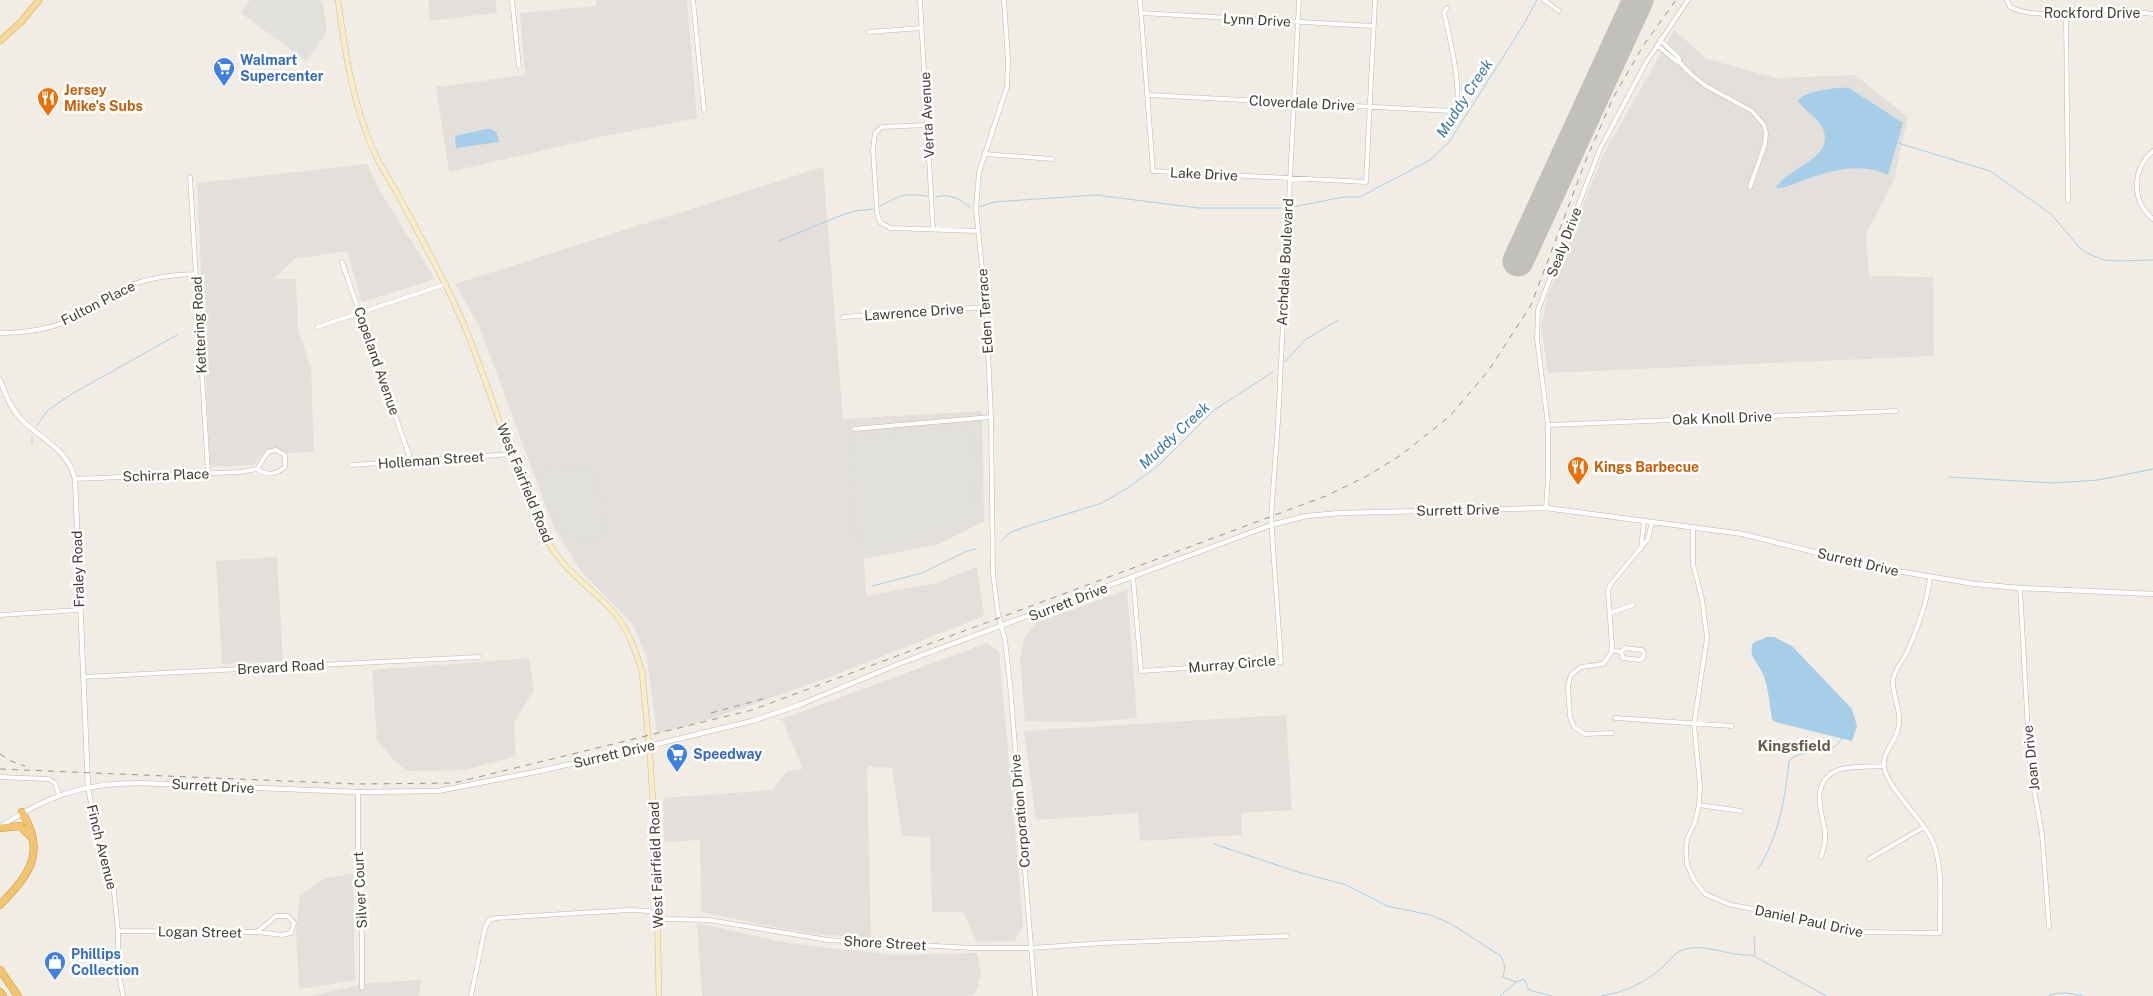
<svg xmlns="http://www.w3.org/2000/svg" width="2153" height="996" font-family="'Public Sans',sans-serif">
	<style>
		.industrial { fill: #e3dfda }
		.parking { fill: #e2e0dd }
		.water { fill: #a6cee9 }
		.lines { fill: none; stroke-linecap: round; stroke-linejoin: round }
		.stream { stroke: #a6cee9; stroke-width: 1 }
		.runway { stroke: #c2c0bc; stroke-width: 31 }
		.minor-casing { stroke: #beb7ab; stroke-width: 5 }
		.tertiary-casing { stroke: #beb7ab; stroke-width: 5.5 }
		.secondary-casing { stroke: #cdbe98; stroke-width: 6 }
		.primary-casing { stroke: #d8b66b; stroke-width: 7 }
		.motorway-casing { stroke: #ce9841; stroke-width: 8 }
		.minor { stroke: #fff; stroke-width: 4 }
		.tertiary { stroke: #fff; stroke-width: 4.5 }
		.secondary { stroke: #f9ecc6; stroke-width: 5 }
		.primary { stroke: #f5da9a; stroke-width: 5.5 }
		.motorway { stroke: #f0c470; stroke-width: 7 }
		.rail { stroke: #949494; stroke-width: 1; stroke-dasharray: 6 6; stroke-linecap: butt }
		.labels { text-anchor: middle; dominant-baseline: central; stroke-width: 5; stroke-linejoin: round; paint-order: stroke }
		.street-label { font-size: 14px; fill: #423d35; stroke: #fff }
		.shop-label { font-size: 14px; font-weight: bold; fill: #366cbe; stroke: #fff; text-anchor: start }
		.food-label { font-size: 14px; font-weight: bold; fill: #c56008; stroke: #fff; text-anchor: start }
		.water-label { font-size: 15px; font-style: italic; fill: #3978a4; stroke: #fff }
		.neighbourhood-label { font-size: 15px; font-weight: bold; fill: #645b4d; stroke: #fff }
	</style>
	<rect width="100%" height="100%" fill="#f1ede5"/>
	<path class="industrial" d="M428 0H496L497 13 430 21Z
		M596 0H687L697 118 605 136 449 172 436 87 525 75 520 13 596 6Z
		M1674 30 1707 59 1776 78 1855 75 1908 117 1894 179 1866 234 1869 276 1933 277 1934 356 1548 373 1541 326 1548 295 1603 155Z
		M367 164 380 191 435 279 362 302 347 251 294 259 274 279H296L298 330 311 368 314 452 262 454 254 465 210 467 197 183Z
		M823 167 843 419 982 411 984 521 939 544 864 559 866 596 937 583 977 567 984 616 835 675 714 718 657 733 647 658 633 625 580 570 554 528 479 326 455 284Z
		M277 557 283 661 222 664 216 561Z
		M1127 590 1137 718 1088 722 1025 721 1020 659 1024 639 1035 623Z
		M987 643 999 652 1016 840 1023 925 1015 941 977 942 963 912H932L930 837 902 836 892 768 867 766 871 938 817 934 779 928 701 912 700 840 664 842 663 798 773 790 787 771 803 769 782 719Z
		M529 658 534 690 514 722 516 756 465 770 408 771 394 760 377 741 372 670Z
		M1286 715 1292 810 1241 813 1242 835 1140 841 1138 813 1036 820 1024 731Z
		M353 873 355 980 299 989 296 929 300 895 324 879Z
		M697 923 787 943 893 955 977 953 981 975 976 992 971 996H702Z
		M421 980 419 996H312L368 983Z"/>
	<path class="parking" d="M250 0H320L323 3 327 33 306 61 241 13Z
		M973 426 975 522 865 555 856 529 851 436Z
		M595 464 606 538 568 545 551 515 536 471Z"/>
	<path class="water" d="M1849 88 1903 123 1888 175C1862 162 1832 170 1807 179 1797 182 1787 188 1776 188 1786 167 1838 159 1822 127 1816 116 1805 111 1798 101 1803 91 1838 87 1849 88Z
		M486 129H491L497 133 499 142 456 148 455 136Z
		M1767 637H1774L1792 646 1852 709 1857 726 1852 741 1775 722 1772 719C1769 703 1769 687 1762 672 1757 661 1748 657 1753 643Z"/>
	<g class="lines">
		<path class="stream" d="M1898 143 1990 171 2051 214 2080 248 2089 254 2104 260 2118 261 2153 260
			M936 197C950 193 959 199 970 207
			M880 206C902 195 902 193 927 196
			M980 207 994 202 1096 195 1199 208H1281
			M1292 207 1344 197H1360L1430 160 1449 142 1524 24 1537 0
			M779 241 842 215 855 211 873 209
			M1285 362 1305 340 1338 320
			M37 426 47 411 70 395 177 335
			M32 444V437
			M1949 477 2054 483 2098 480 2153 469
			M1002 540 1011 532 1028 526 1102 503 1126 489 1159 465 1214 410 1273 372
			M872 586 922 573 967 551 976 549
			M1214 844 1298 872 1346 885 1387 906 1431 915 1451 924 1501 956 1505 966 1503 977 1516 982
			M1758 869C1779 836 1785 799 1789 761 1803 745 1833 761 1842 737
			M1754 936 1755 955
			M1500 996 1516 982 1524 979 1529 990 1552 996
			M1601 996C1626 992 1644 983 1663 967 1668 962 1674 954 1680 951 1702 941 1729 957 1752 955L1826 996
			M2048 996C2060 991 2070 993 2082 996"/>
		<path class="runway" d="M1518 261 1638 0"/>
		<g class="minor-casing">
			<path id="minor" d="M512 0 519 66
				M693 0 704 110
				M920 0 933 229
				M1004 0 1008 60 1007 87 979 172 976 209 986 307 991 417 993 574 998 614 1005 640 1010 684 1035 996
				M1140 0 1153 171 1366 182 1375 0
				M1544 0 1559 11
				M2007 0 2010 7C2036 20 2078 11 2106 10 2122 10 2138 12 2153 14
				M1141 13 1373 26
				M2066 13 2068 201
				M869 32 921 28
				M1660 40 1679 58V62L1691 74 1706 86 1752 111 1764 125 1766 133 1765 144 1750 187
				M1657 45 1676 61 1679 62
				M1148 95 1451 111 1456 109C1462 88 1449 35 1444 12L1447 8
				M927 125 882 127 875 133 873 149 877 213 880 222 890 228 977 231
				M2153 151C2132 169 2131 201 2153 219
				M985 154 1052 159
				M190 177 208 473
				M342 262 411 461
				M843 317 986 307
				M317 327 446 284
				M0 333C27 333 59 328 82 314 95 306 107 295 121 289 146 278 169 275 196 274
				M1548 425 1896 411
				M854 429 991 417
				M276 450 285 455V467C275 475 267 476 257 469L268 452Z
				M351 465 512 454
				M75 479 240 472 257 469
				M1546 508 1548 477V425L1537 339 1538 310 1600 149 1647 61 1688 0
				M1693 527V564L1702 599 1707 638 1694 724 1700 785 1699 805 1695 822 1687 839 1686 850 1687 864 1694 880 1705 894 1731 905 1795 916 1855 932 1940 933C1939 903 1945 864 1930 836 1919 816 1888 788 1884 767 1882 753 1895 742 1898 729 1903 712 1892 697 1893 680 1894 669 1904 660 1908 650 1918 627 1927 603 1930 578
				M1641 549 1644 521
				M1133 577 1141 671 1281 662 1271 518 1278 422 1299 0
				M2020 588 2030 767 2042 834 2049 927
				M1610 613 1633 605
				M0 615 79 610
				M1611 650 1621 652 1625 648 1642 650 1644 653 1643 658 1640 660 1623 658 1621 652
				M83 677 479 657
				M1615 718 1732 726
				M1612 733 1585 734 1574 727 1570 717 1568 686 1571 675 1581 667 1603 664 1611 653 1612 646 1608 591 1610 585 1648 539 1652 522
				M0 777 48 779 55 783 59 795
				M88 787 95 826 113 882 118 931V969L123 996
				M358 792V893L362 936V988
				M1699 805 1741 811
				M1821 857C1824 848 1826 839 1825 830 1820 809 1811 781 1838 770 1848 766 1873 767 1884 766
				M1869 859 1924 827
				M118 931 257 932 282 935 291 933 294 923 288 916H276L257 932
				M471 996 485 928 489 920 496 918 630 910 649 911 666 919 709 920 828 940 972 948H1031L1104 943 1287 936"/>
		</g>
		<g class="tertiary-casing">
			<path id="tertiary" d="M0 380C6 396 12 411 25 423 45 441 68 451 75 479L88 787
				M0 827C46 796 84 783 139 783L358 792 438 791 540 771 649 746 752 721 799 705 901 663 1271 525 1306 516 1340 513 1546 508 1743 534 1873 567 1975 584 2020 588 2153 594"/>
		</g>
		<g class="secondary-casing">
			<path id="secondary" d="M338 0C344 44 350 87 365 129 372 152 385 173 397 193 419 234 442 275 461 318 492 389 510 466 545 536 559 566 585 583 608 606 626 624 635 648 642 672L650 756 656 851 659 996"/>
		</g>
		<g class="primary-casing">
			<path id="primary" d="M0 41 21 22 39 0"/>
		</g>
		<g class="motorway-casing">
			<path id="motorway" d="M0 828 20 826 32 838
				M0 905C29 875 47 853 22 812
				M0 970 18 996
				M0 992 3 996"/>
		</g>
		<use href="#minor" class="minor"/>
		<use href="#tertiary" class="tertiary"/>
		<use href="#secondary" class="secondary"/>
		<use href="#primary" class="primary"/>
		<use href="#motorway" class="motorway"/>
		<path class="rail" d="M711 713 766 698
			M0 754 11 761 25 766
			M0 769 357 784 454 783 752 710 1326 496 1369 475 1401 455 1450 416 1489 370 1531 305 1586 160 1613 98 1643 46 1676 0"/>
	</g>
	<defs>
		<g id="supermarket-pin" transform="scale(1.125)"><path d="M0 17L-7.5 6A9.5 9.5 0 1 1 7.5 6Z" fill="#3f7fe0" stroke="#fff"/><path d="M-6-5.5h2.5l.6 2H6L4.5 2H-2.5L-4.4-4H-6ZM-1.5 3.2a1.3 1.3 0 1 0 .1 0ZM3 3.2a1.3 1.3 0 1 0 .1 0Z" fill="#fff"/></g>
		<g id="restaurant-pin" transform="scale(1.125)"><path d="M0 17L-7.5 6A9.5 9.5 0 1 1 7.5 6Z" fill="#e8710a" stroke="#fff"/><path d="M-5-6h1v4h1v-4h1v4h1v-4h1v5L-1.5 .5V6h-2V.5L-5-1ZM5-6V6H3V1.5H1.5Q1.5-4 5-6Z" fill="#fff"/></g>
		<g id="shop-pin" transform="scale(1.125)"><path d="M0 17L-7.5 6A9.5 9.5 0 1 1 7.5 6Z" fill="#3f7fe0" stroke="#fff"/><path d="M-5-2.5h2.3a2.7 3.5 0 0 1 5.4 0H5L5.5 6h-11ZM-1.5-2.5h3a1.5 2.3 0 0 0-3 0Z" fill="#fff"/></g>
	</defs>
	<g fill-rule="evenodd">
		<use href="#supermarket-pin" x="224" y="68"/>
		<use href="#restaurant-pin" x="48" y="98"/>
		<use href="#restaurant-pin" x="1578" y="467"/>
		<use href="#supermarket-pin" x="677" y="754"/>
		<use href="#shop-pin" x="55" y="962"/>
	</g>
	<g class="labels">
		<g class="street-label">
			<text x="2092" y="13">Rockford Drive</text>
			<text transform="translate(1257 20) rotate(3)">Lynn Drive</text>
			<text transform="translate(1302 103) rotate(3)">Cloverdale Drive</text>
			<text transform="translate(927 115) rotate(-93)">Verta Avenue</text>
			<text transform="translate(1204 174) rotate(3)">Lake Drive</text>
			<text transform="translate(1564 242) rotate(-69)">Sealy Drive</text>
			<text transform="translate(1285 262) rotate(-87)">Archdale Boulevard</text>
			<text transform="translate(98 303) rotate(-27)">Fulton Place</text>
			<text transform="translate(985 311) rotate(-94)">Eden Terrace</text>
			<text transform="translate(914 312) rotate(-4)">Lawrence Drive</text>
			<text transform="translate(199 325) rotate(-93)">Kettering Road</text>
			<text transform="translate(377 361) rotate(71)">Copeland Avenue</text>
			<text transform="translate(1722 418) rotate(-2)">Oak Knoll Drive</text>
			<text transform="translate(431 460) rotate(-4)">Holleman Street</text>
			<text transform="translate(166 475) rotate(-2)">Schirra Place</text>
			<text transform="translate(525 483) rotate(68)">West Fairfield Road</text>
			<text transform="translate(1458 510) rotate(-1)">Surrett Drive</text>
			<text transform="translate(1858 562) rotate(13)">Surrett Drive</text>
			<text transform="translate(78 569) rotate(-92)">Fraley Road</text>
			<text transform="translate(1068 602) rotate(-21)">Surrett Drive</text>
			<text transform="translate(1232 664) rotate(-5)">Murray Circle</text>
			<text transform="translate(281 667) rotate(-3)">Brevard Road</text>
			<text transform="translate(614 754) rotate(-13)">Surrett Drive</text>
			<text transform="translate(2031 758) rotate(-96)">Joan Drive</text>
			<text transform="translate(213 786) rotate(3)">Surrett Drive</text>
			<text transform="translate(1020 811) rotate(-95)">Corporation Drive</text>
			<text transform="translate(102 847) rotate(76)">Finch Avenue</text>
			<text transform="translate(656 865) rotate(-92)">West Fairfield Road</text>
			<text transform="translate(360 890) rotate(-93)">Silver Court</text>
			<text transform="translate(1809 921) rotate(12)">Daniel Paul Drive</text>
			<text transform="translate(200 932) rotate(1)">Logan Street</text>
			<text transform="translate(885 943) rotate(3)">Shore Street</text>
		</g>
		<g class="shop-label">
			<text x="240" y="60">Walmart<tspan x="240" dy="16">Supercenter</tspan></text>
			<text x="693" y="754">Speedway</text>
			<text x="71" y="954">Phillips<tspan x="71" dy="16">Collection</tspan></text>
		</g>
		<g class="food-label">
			<text x="64" y="90">Jersey<tspan x="64" dy="16">Mike's Subs</tspan></text>
			<text x="1594" y="467">Kings Barbecue</text>
		</g>
		<g class="water-label">
			<text transform="translate(1464 98) rotate(-57)">Muddy Creek</text>
			<text transform="translate(1174 435) rotate(-43)">Muddy Creek</text>
		</g>
		<g class="neighbourhood-label">
			<text x="1794" y="745">Kingsfield</text>
		</g>
	</g>
</svg>
